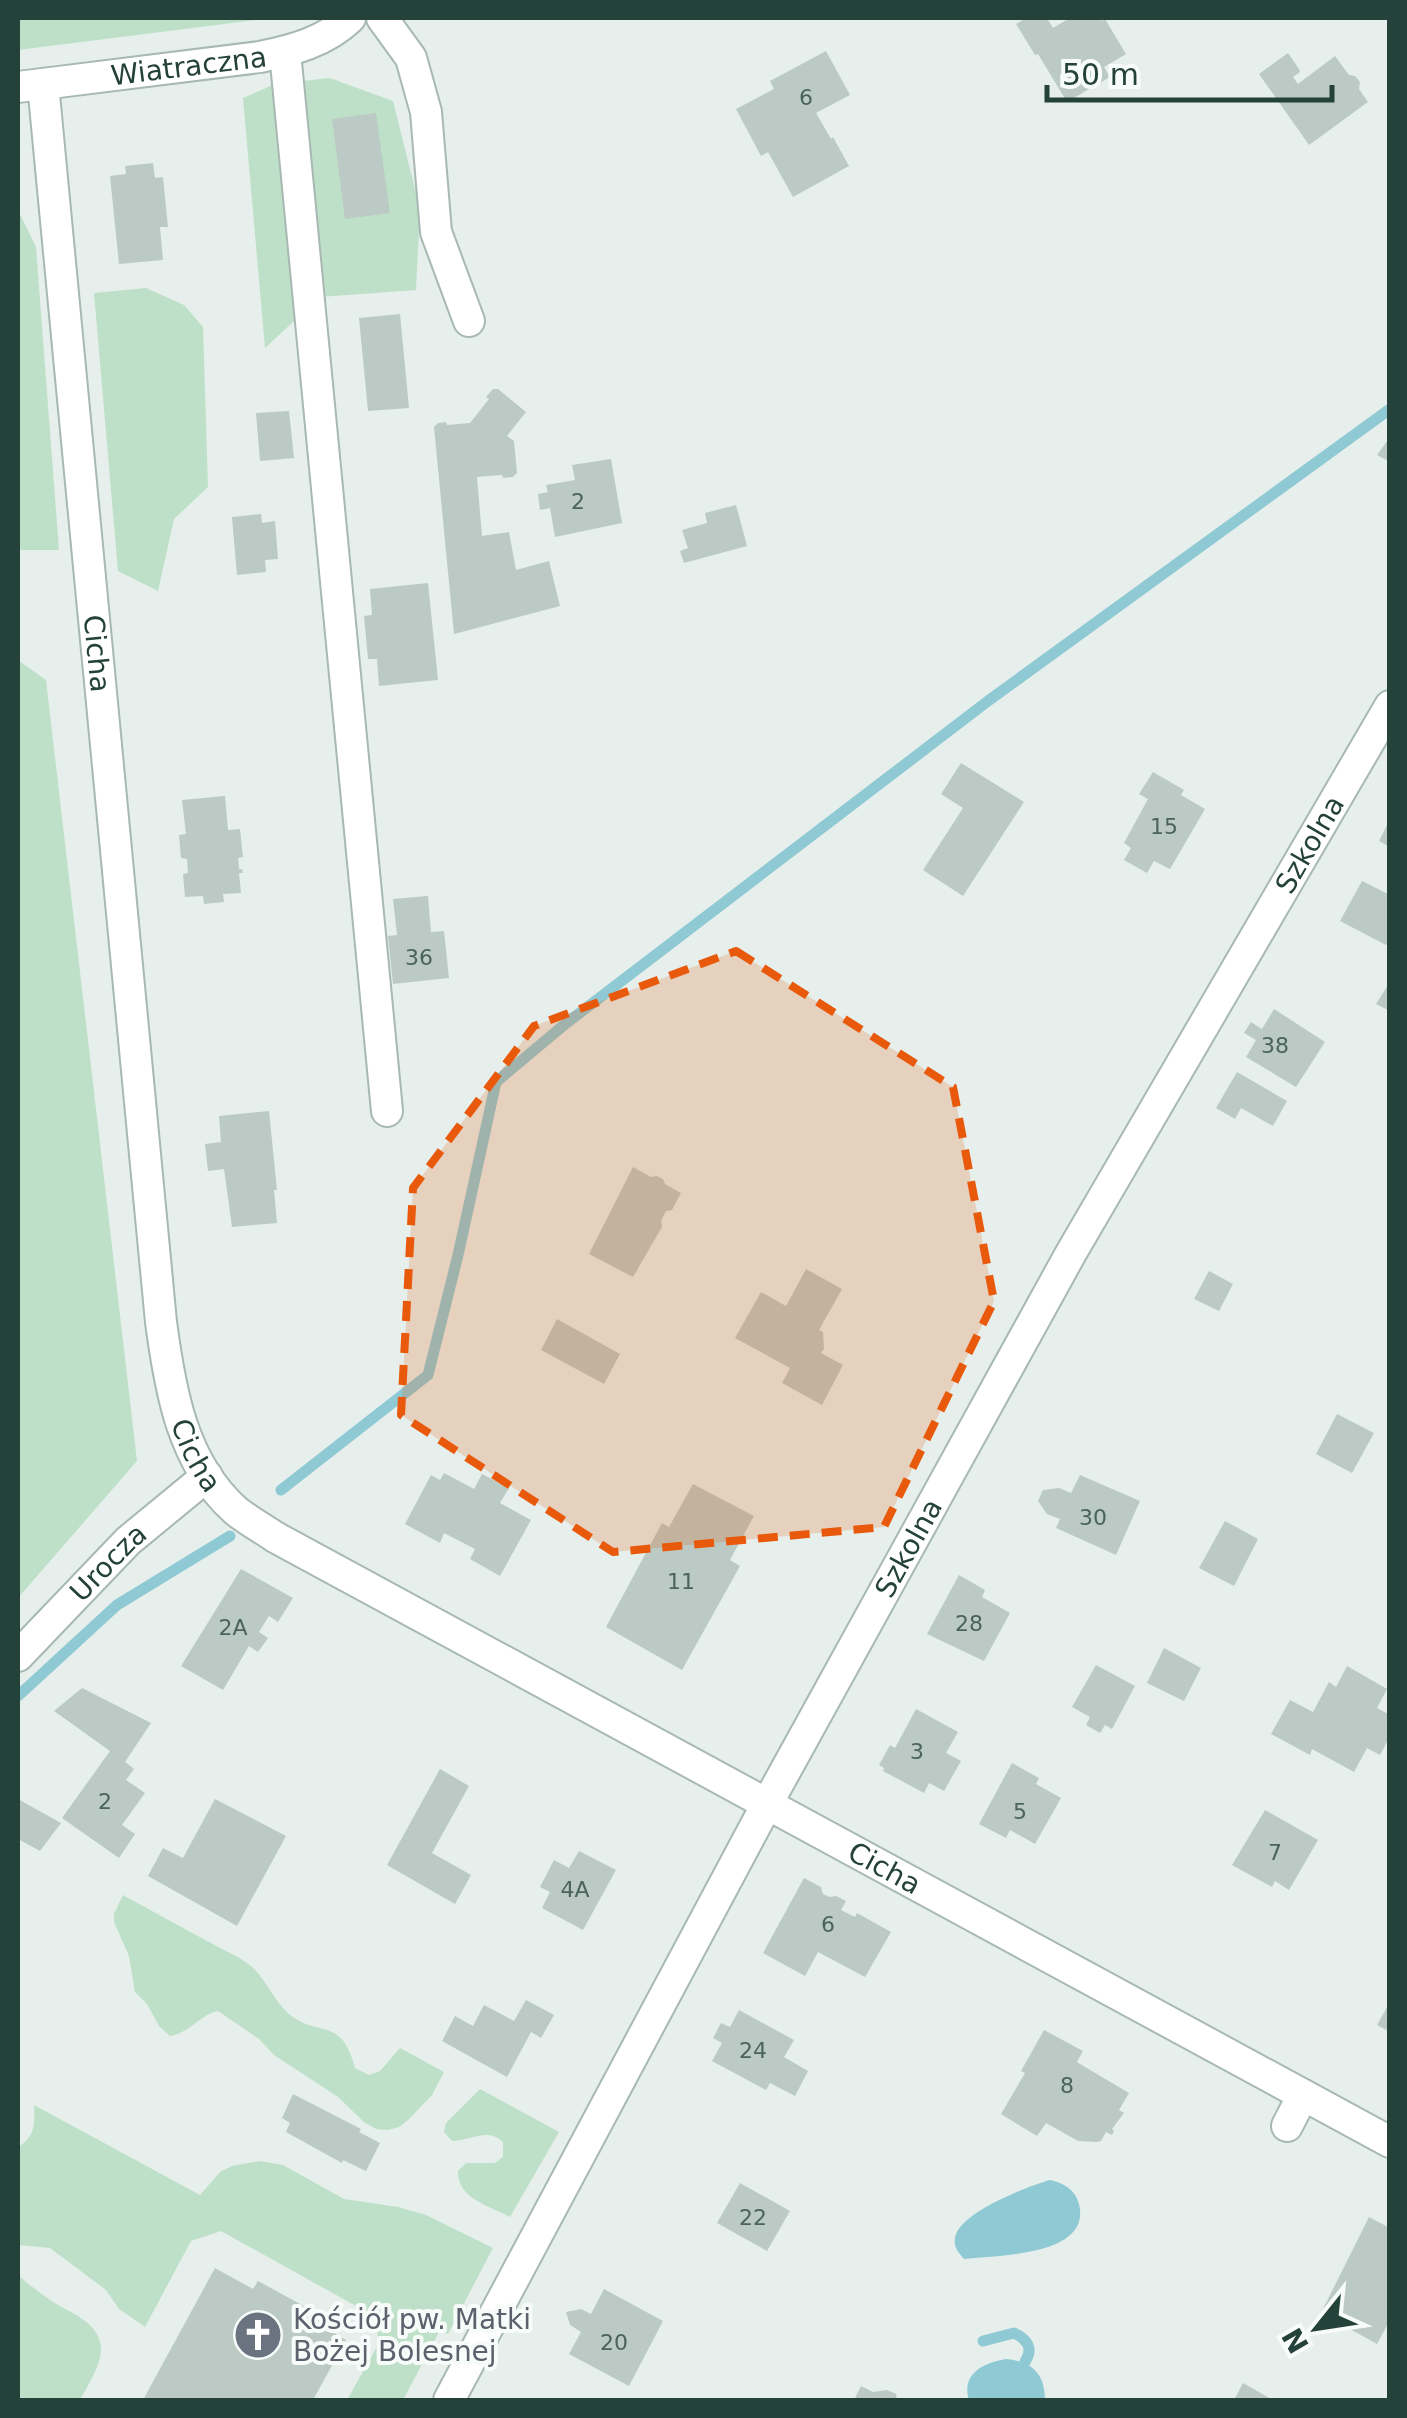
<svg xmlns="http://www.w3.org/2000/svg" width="1407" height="2418" font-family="'DejaVu Sans',sans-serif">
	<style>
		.green { fill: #bfe0c8 }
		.water { fill: #8ec9d4 }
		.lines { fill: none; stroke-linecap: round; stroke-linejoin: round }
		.stream { stroke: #8ec9d4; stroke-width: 11 }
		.building { fill: #bbcac4 }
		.minor-casing { stroke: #a8b8b2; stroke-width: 34 }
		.minor { stroke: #fff; stroke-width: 30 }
		.marked { fill: #e8590c; fill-opacity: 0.2; stroke: #e8590c; stroke-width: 8; stroke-dasharray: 20 12; stroke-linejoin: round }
		.labels { text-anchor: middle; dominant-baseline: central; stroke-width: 8; stroke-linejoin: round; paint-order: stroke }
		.number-label { font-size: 22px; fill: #4a645c }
		.street-label { font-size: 28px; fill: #24423a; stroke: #f7fbf9 }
		.worship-label { font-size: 28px; fill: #5b616d; stroke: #f7fbf9; text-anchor: start }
	</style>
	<rect width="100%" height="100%" fill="#e6efeb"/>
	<path class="green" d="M18 18H261L256 20 18 50Z
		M330 78 393 101 420 209 416 290 320 297 265 348 243 98 275 84Z
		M18 210 36 247 59 550H18Z
		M146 288 184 305 203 327 208 487 174 519 158 591 118 571 94 293Z
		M18 660 46 680 137 1461 18 1598Z
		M123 1895C152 1911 181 1927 211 1943 223 1950 240 1957 251 1966 266 1979 273 2000 289 2014 320 2039 341 2015 355 2068L369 2075 380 2071 400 2048 444 2072 432 2095 408 2120 399 2127 388 2130 376 2129 364 2122 338 2097 274 2055 259 2039 218 2011C199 2015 190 2033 170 2036L159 2026 147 2004 135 1992 129 1956 114 1922V1914Z
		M480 2089 559 2132 510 2217C489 2206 457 2198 458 2171L466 2163H495L503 2157V2142C487 2127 471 2141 452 2141L444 2132 446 2123Z
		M34 2105 200 2195 220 2172 232 2166 259 2161 283 2165 344 2199 398 2207 426 2215 493 2248 448 2334 440 2330 403 2400H347L379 2343 374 2316 221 2231 191 2241 145 2327 119 2309 106 2290 50 2248 18 2245V2147C35 2137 35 2124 34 2105Z
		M18 2275C28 2284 39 2292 50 2300 68 2312 100 2322 101 2348 101 2366 88 2385 80 2400H18Z"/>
	<path class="water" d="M1050 2180C1063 2183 1075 2189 1079 2204 1092 2257 995 2255 964 2259 959 2253 953 2247 955 2238 958 2213 1028 2186 1050 2180Z
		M1006 2359C1032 2361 1045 2374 1045 2400H969C961 2374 983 2363 1006 2359Z"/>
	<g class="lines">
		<path class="stream" d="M281 1490 428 1375 458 1255 496 1082 564 1025 988 701 1390 409
			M18 1696 117 1605 230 1536
			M983 2341 1014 2333C1027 2339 1034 2348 1025 2362"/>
	</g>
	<path class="building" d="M1026 18H1047L1053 28 1070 18H1099L1102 21 1105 19 1126 54 1104 67 1110 77 1067 102 1038 54 1035 55 1016 24Z
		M826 51 850 95 816 113 831 139 833 137 849 166 793 197 768 152 761 156 736 109 774 89 770 81Z
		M1288 53 1299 69 1300 72 1293 77 1298 84 1335 56 1349 75 1355 76 1360 82 1359 89 1368 102 1309 145 1259 74Z
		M376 113 390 213 345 219 332 119Z
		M153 163 155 178 163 177 168 227H160L163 260 119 264 110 176 126 174 125 166Z
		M400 314 409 408 368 411 359 318Z
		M493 389H498L526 412 507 436 514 441 517 473 513 477 503 478 502 475 477 477 482 536 509 532 516 570 549 561 560 606 454 634 434 427 438 423 446 422 447 425 470 423 489 399 486 397Z
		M289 411 294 458 260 461 256 413Z
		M1390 437V462L1377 455Z
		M611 459 622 523 555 537 550 508 540 510 538 494 548 492 546 485 575 480 572 465Z
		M736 505 747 546 684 563 680 551 688 548 682 530 707 523 705 513Z
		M261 514 262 523 275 521 278 559 265 560 266 572 237 575 232 517Z
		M428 583 438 680 379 686 377 659H368L364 616 372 615 370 589Z
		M961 763 1024 802 963 896 923 870 963 808 941 794Z
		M1153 772 1184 790 1181 795 1205 809 1170 869 1154 861 1147 873 1124 860 1131 848 1124 843 1148 799 1139 794Z
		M225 796 228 830 240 829 243 857 238 858 239 869H242L243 873H239L241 893 223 894 224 902 204 904 203 896 185 897 183 874 188 873 187 859 181 858 179 835 186 834 182 800Z
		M1390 819V847L1379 841Z
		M1362 881 1390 895V940L1386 945 1340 921Z
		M428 896 431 932 444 931 449 978 393 984 388 936 397 935 393 899Z
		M1390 982V1011L1376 1004Z
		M1274 1009 1325 1042 1296 1087 1246 1057 1256 1040 1244 1033 1251 1022 1262 1029Z
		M1237 1072 1287 1101 1273 1126 1241 1108 1235 1119 1216 1108Z
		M269 1111 277 1190H274L277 1223 232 1227 224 1169 208 1171 205 1144 221 1142 219 1116Z
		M633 1167 651 1177 657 1176 663 1179 665 1184 681 1193 672 1210 666 1211 661 1221 662 1227 633 1277 589 1254Z
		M806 1269 842 1289 819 1330 823 1332 824 1349 821 1353 843 1365 822 1405 782 1383 790 1368 735 1338 761 1292 786 1306Z
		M1209 1271 1233 1284 1219 1311 1194 1299Z
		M557 1319 620 1354 604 1384 541 1350Z
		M1337 1414 1374 1433 1352 1473 1316 1454Z
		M444 1473 474 1489 482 1474 509 1488 500 1503 531 1520 500 1576 470 1559 475 1549 444 1533 440 1543 405 1524 431 1475 440 1480Z
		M1080 1475 1140 1501 1116 1555 1056 1528 1060 1519 1047 1514 1038 1501 1043 1490 1059 1488 1071 1493Z
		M693 1484 754 1516 730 1560 740 1566 682 1670 606 1627 662 1523 669 1527Z
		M1225 1521 1258 1539 1234 1586 1199 1568Z
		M241 1569 293 1598 278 1622 269 1616 259 1632 268 1638 258 1652 249 1646 223 1690 181 1666Z
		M959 1575 985 1590 982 1597 1010 1613 984 1661 927 1634Z
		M1164 1648 1201 1668 1184 1701 1147 1683Z
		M1096 1665 1135 1686 1112 1729 1105 1725 1100 1733 1086 1725 1090 1717 1072 1707Z
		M1347 1666 1387 1689 1377 1708 1390 1715V1736L1380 1755 1367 1748 1354 1772 1312 1749 1310 1755 1271 1734 1290 1700 1313 1712 1329 1682 1336 1687Z
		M82 1688 151 1723 125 1762 134 1769 126 1780 145 1793 122 1825 135 1834 119 1858 62 1818 110 1751 54 1711Z
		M916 1709 958 1732 946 1753 961 1761 944 1791 929 1783 924 1793 883 1771 884 1768 879 1765 890 1745 895 1748Z
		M1012 1763 1039 1778 1036 1784 1061 1798 1035 1844 1010 1830 1006 1838 979 1824Z
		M440 1769 469 1786 432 1853 471 1875 455 1904 387 1865Z
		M18 1799 61 1823 40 1851 18 1839Z
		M215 1799 286 1836 237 1926 148 1876 163 1848 183 1858Z
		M1265 1810 1318 1840 1289 1890 1275 1881 1272 1887 1232 1865Z
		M579 1851 616 1870 583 1930 542 1908 550 1892 540 1887 554 1860 569 1868Z
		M804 1878 821 1887 823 1894 830 1897 836 1896 846 1901 841 1910 855 1917 857 1913 891 1932 865 1977 818 1952 805 1976 763 1953Z
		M526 2000 554 2015 541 2038 531 2032 507 2077 442 2041 455 2016 473 2026 484 2005 514 2021Z
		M1390 2002V2032L1377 2025Z
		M739 2010 794 2040 784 2057 808 2071 795 2096 770 2083 766 2090 712 2061 722 2043 713 2038 721 2023 730 2027Z
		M1044 2030 1083 2051 1077 2062 1080 2064 1129 2093 1119 2110 1124 2113 1112 2129 1114 2131 1112 2135 1106 2132 1101 2141 1097 2142 1078 2141 1046 2123 1037 2136 1001 2114 1025 2073 1021 2071Z
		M293 2094 361 2129 359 2132 380 2143 366 2171 343 2160 342 2163 286 2132 290 2123 282 2118Z
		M740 2183 790 2211 767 2251 717 2223Z
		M1369 2217 1390 2228V2320L1377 2344 1321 2313Z
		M215 2268 253 2289 258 2281 324 2317 327 2329 346 2340 313 2400H143Z
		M604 2289 663 2321 629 2386 569 2354 581 2332 570 2325 566 2312 581 2309 591 2314Z
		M1243 2383 1273 2400H1234Z
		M861 2386 873 2392 887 2390 896 2394 897 2400H854Z"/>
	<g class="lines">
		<g class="minor-casing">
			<g id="minor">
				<path d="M382 18 411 58 426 112 436 232 469 321"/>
				<path d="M285 52 387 1111"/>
				<path id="s1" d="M43 84 161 1322C170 1390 182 1462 235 1510 247 1520 262 1528 275 1537L1390 2142"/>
				<path id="s2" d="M18 87 260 57C293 50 325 42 350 18"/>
				<path id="s3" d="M18 1656 128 1541 207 1476"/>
				<path d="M1287 2126 1303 2095"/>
				<path id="s4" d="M449 2400 767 1804 1071 1253 1390 706"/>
			</g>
		</g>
		<use href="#minor" class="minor"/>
	</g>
	<path class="marked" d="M736 951 953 1087 994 1301 884 1527 613 1552 401 1415 413 1188 534 1026Z"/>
	<defs>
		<g id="church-disc" transform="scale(2.5)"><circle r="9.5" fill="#6b7280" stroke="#f7fbf9"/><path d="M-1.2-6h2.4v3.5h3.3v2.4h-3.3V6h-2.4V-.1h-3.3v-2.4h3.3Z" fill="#fff"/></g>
	</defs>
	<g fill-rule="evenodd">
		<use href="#church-disc" x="258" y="2335"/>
	</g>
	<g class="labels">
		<g class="number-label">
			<text x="806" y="97">6</text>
			<text x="578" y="501">2</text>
			<text x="1164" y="826">15</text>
			<text x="419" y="957">36</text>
			<text x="1275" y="1045">38</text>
			<text x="1093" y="1517">30</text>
			<text x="681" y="1581">11</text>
			<text x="969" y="1623">28</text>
			<text x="233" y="1627">2A</text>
			<text x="917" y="1751">3</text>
			<text x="105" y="1801">2</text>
			<text x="1020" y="1811">5</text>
			<text x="1275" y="1852">7</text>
			<text x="575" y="1889">4A</text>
			<text x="828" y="1924">6</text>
			<text x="753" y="2050">24</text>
			<text x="1067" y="2085">8</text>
			<text x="753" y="2217">22</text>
			<text x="614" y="2342">20</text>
		</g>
		<g class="street-label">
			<text stroke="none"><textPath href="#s2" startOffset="172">Wiatraczna</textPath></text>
			<text stroke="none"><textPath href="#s1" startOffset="572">Cicha</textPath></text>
			<text stroke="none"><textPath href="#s4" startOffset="1778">Szkolna</textPath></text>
			<text stroke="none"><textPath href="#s1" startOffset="1382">Cicha</textPath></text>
			<text stroke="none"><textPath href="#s4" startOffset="968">Szkolna</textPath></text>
			<text stroke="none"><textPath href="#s3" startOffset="130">Urocza</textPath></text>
			<text stroke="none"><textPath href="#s1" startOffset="2192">Cicha</textPath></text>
		</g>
		<g class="worship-label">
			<text x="293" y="2319">Kościół pw. Matki<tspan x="293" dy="32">Bożej Bolesnej</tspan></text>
		</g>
	</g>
	<rect width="1407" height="2418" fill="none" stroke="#24423a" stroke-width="40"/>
	<g transform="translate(1317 2328) rotate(240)" stroke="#f7fbf9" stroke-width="8" paint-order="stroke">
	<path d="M0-8L18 38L0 25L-18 38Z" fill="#24423a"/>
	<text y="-15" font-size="28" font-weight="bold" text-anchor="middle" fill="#24423a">N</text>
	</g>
	<path d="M1047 85v15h285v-15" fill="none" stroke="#24423a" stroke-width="5"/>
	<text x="1062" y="85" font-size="30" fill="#24423a" stroke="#f7fbf9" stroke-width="8" paint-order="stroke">50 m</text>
</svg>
